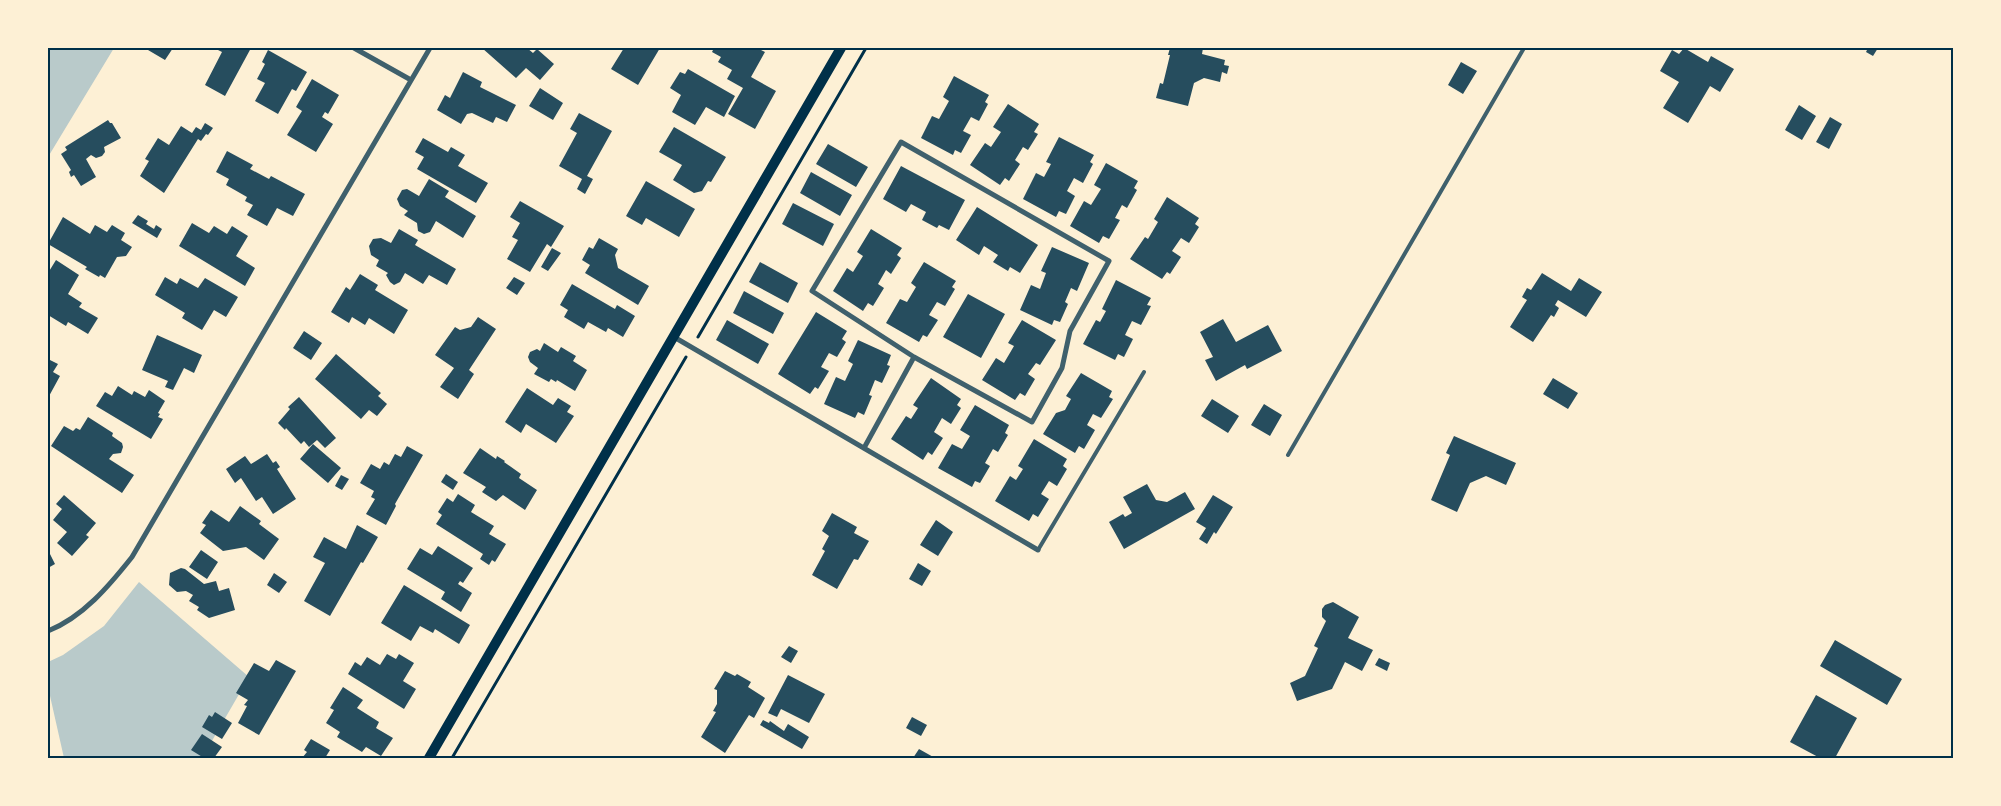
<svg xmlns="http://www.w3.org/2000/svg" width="2001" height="806" font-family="'Work Sans',sans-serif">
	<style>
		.green { fill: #b9caca }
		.building { fill: #264d5e }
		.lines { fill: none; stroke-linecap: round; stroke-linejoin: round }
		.path { stroke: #003049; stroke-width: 3 }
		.service { stroke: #3f606c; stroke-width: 4 }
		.minor { stroke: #3f606c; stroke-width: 5 }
		.secondary { stroke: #003049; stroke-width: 10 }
		.neatline { fill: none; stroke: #003049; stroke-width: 2 }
	</style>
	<rect width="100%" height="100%" fill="#fdf0d5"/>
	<path class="green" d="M48 48H114L48 157Z
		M139 582 249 677 202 758H64L48 687V662L63 655 104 626Z"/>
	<path class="building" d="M149 48H173L165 60 148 50Z
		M214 48H251L225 96 205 85 222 52Z
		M482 48H527L533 53 537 49 554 64 540 80 526 68 516 78Z
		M624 48H660L638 85 611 69Z
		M714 48H757L765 52 751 77 776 91 755 129 728 114 743 88 727 79 732 70 718 62 721 57 712 52Z
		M1170 48H1203L1202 54 1225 60 1224 65 1229 66 1227 74 1222 72 1220 82 1204 78 1194 83 1188 106 1156 98 1160 83 1163 84 1170 55H1168Z
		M1684 48 1708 62 1711 56 1734 69 1720 92 1710 86 1688 123 1663 108 1679 82 1660 71 1672 50 1679 54Z
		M1868 48H1878L1873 56 1866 52Z
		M268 50 307 72 296 91 292 89 278 114 255 101 265 83 257 79 265 64 262 62Z
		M1461 62 1477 71 1463 94 1448 85Z
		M688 69 735 96 724 117 706 107 695 125 672 112 681 95 670 88 680 72 685 74Z
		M463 72 482 82 480 87 516 105 507 122 496 117 493 123 472 113 467 114 461 124 437 110 445 95 450 98Z
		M954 76 989 95 985 102 988 104 979 121 971 117 963 131 971 135 961 153 955 150 953 155 921 138 932 116 939 119 949 101 943 97Z
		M312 79 339 95 328 114 325 112 322 117 333 124 316 152 287 135 302 111 296 107Z
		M540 88 563 103 553 120 529 106Z
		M1008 104 1039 124 1034 132 1038 134 1028 150 1023 147 1015 160 1020 164 1009 181 1005 178 1000 185 970 165 985 143 991 147 1001 132 993 127Z
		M1799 105 1816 116 1802 140 1785 130Z
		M579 113 612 131 587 176 593 179 585 194 577 189 582 179 559 166 577 133 570 129Z
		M1830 117 1842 124 1829 149 1816 142Z
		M108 120 110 123H112L121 138 104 147 105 152 102 156 96 158 91 155 86 159 96 177 81 186 74 175 71 177 69 172 71 170 61 154 67 150 65 147Z
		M205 123 213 128 208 135 206 134 201 141 198 139 164 193 140 176 149 161 145 159 158 138 169 145 181 126 192 133 196 127 201 130Z
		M674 127 726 157 711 182 708 181 702 191 694 193 673 180 682 165 659 152Z
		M1059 137 1094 155 1090 162 1093 164 1083 183 1074 178 1067 191 1075 196 1066 214 1059 211 1056 217 1023 199 1036 173 1044 177 1051 164 1046 162Z
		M423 138 448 152 451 147 465 155 458 166 488 183 476 203 417 169 424 157 415 152Z
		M828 144 868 167 856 187 816 164Z
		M227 151 253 165 250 169 269 179 271 176 305 194 293 216 277 208 267 226 247 215 253 205 245 201 247 197 226 185 229 179 216 172Z
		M1106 163 1138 181 1134 188 1137 190 1127 208 1122 205 1115 218 1120 220 1109 239 1103 236 1099 243 1070 226 1084 201 1091 205 1101 189 1094 185Z
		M901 166 965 200 949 230 939 225 937 228 922 220 926 212 911 204 906 212 883 199Z
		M811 172 852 195 840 216 800 193Z
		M429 179 449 191 445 197 476 216 463 238 436 221 430 232 424 234 418 231 417 223 404 215 408 211 400 206 397 199 402 190 407 189 419 196Z
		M646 181 695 209 679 237 646 218 642 225 626 216Z
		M1167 197 1199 218 1195 224 1199 227 1189 243 1181 238 1172 251 1181 257 1170 274 1167 272 1162 279 1130 259 1145 237 1148 239 1158 222 1154 219Z
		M520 201 564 226 551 247 547 244 530 272 507 259 518 240 512 237 520 223 510 217Z
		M793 203 834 224 823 246 782 224Z
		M977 207 1038 245 1020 273 1010 267 1008 271 993 262 998 255 984 246 979 255 956 240Z
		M138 215 148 221 146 224 154 229 156 225 162 229 157 238 132 223Z
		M63 217 90 234 95 225 107 232 112 225 125 233 121 240 132 247 126 256 117 257 105 278 100 275 99 277 85 269 87 267 48 244Z
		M192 223 209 233 214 226 227 234 232 226 248 236 236 256 255 268 245 286 179 246Z
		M399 229 418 240 415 245 456 269 447 285 429 275 423 284 405 273 400 282 394 285 390 282 386 275 388 273 376 266 379 260 371 255 369 246 373 239 381 238 391 243Z
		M871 229 902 248 897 255 901 258 891 274 886 270 878 284 884 288 873 306 868 303 863 311 833 291 847 268 853 272 863 256 857 252Z
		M599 238 618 249 615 255 618 268 649 286 638 305 585 273 590 265 582 260 589 247 593 249Z
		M1052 247 1089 263 1077 291 1071 288 1065 302 1068 304 1060 322 1054 320 1052 325 1020 310 1031 285 1040 289 1046 273 1041 271Z
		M552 248 561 253 548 271 541 267Z
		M56 260 79 275 68 294 82 303 79 307 98 318 88 334 68 322 66 326 48 315V273Z
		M760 262 798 283 788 303 749 282Z
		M924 262 956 281 952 287 955 289 945 306 937 302 929 315 938 320 927 337 923 335 919 342 886 323 900 299 907 302 916 287 911 283Z
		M1542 273 1571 291 1579 278 1602 292 1586 317 1558 300 1555 305 1559 308 1554 317 1551 315 1533 342 1510 327 1527 300 1522 297 1527 288 1531 290Z
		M360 274 378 285 375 290 408 310 394 334 369 318 365 325 352 317 349 323 331 312 346 287 350 290Z
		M165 277 177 284 180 278 198 288 205 278 238 297 226 317 214 310 202 330 182 318 185 313 155 295Z
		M514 277 525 283 517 295 506 288Z
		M1116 280 1151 298 1147 305 1151 306 1141 325 1132 321 1125 335 1133 339 1124 357 1118 354 1115 360 1083 344 1096 320 1100 322 1106 311 1102 309Z
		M572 284 615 309 617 305 635 316 623 337 608 328 606 332 588 322 584 329 564 317 568 310 560 305Z
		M744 291 784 313 773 334 733 313Z
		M968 294 1005 314 981 358 943 337Z
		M816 312 847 331 842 339 846 342 837 357 829 353 821 367 829 371 818 389 815 387 810 394 778 374Z
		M478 317 496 329 469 370 474 374 458 399 440 387 454 368 435 355 455 327 460 330 471 327Z
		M1223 319 1236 342 1268 325 1282 351 1247 369 1245 365 1216 381 1205 360 1213 357 1200 332Z
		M727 320 769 344 758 364 716 340Z
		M1022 320 1056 340 1040 365 1036 363 1028 374 1035 379 1025 396 1020 393 1015 400 982 380 996 358 1004 363 1014 346 1008 343Z
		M304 331 322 343 311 360 293 348Z
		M157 335 202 355 194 373 184 368 173 390 165 387 168 381 142 370Z
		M858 340 891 355 887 365 890 366 882 383 875 380 869 395 872 396 864 415 858 412 855 418 824 404 836 377 845 381 853 364 848 361Z
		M544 343 558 352 561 347 576 356 573 361 587 370 575 391 557 380 556 382 551 379 549 382 534 374 538 368 530 362 528 357 530 352 537 349 540 351Z
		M336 354 381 393 378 396 387 404 377 416 369 410 361 419 315 379Z
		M48 359 58 364 53 372 60 376 48 398Z
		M1081 373 1112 391 1109 397 1113 399 1101 418 1093 414 1087 425 1095 430 1084 449 1079 446 1075 453 1043 434 1056 413 1065 410 1071 399 1066 396Z
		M931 378 961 399 957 405 961 408 951 424 942 418 934 432 943 438 932 455 928 452 923 460 891 439 906 416 911 419 918 408 913 405Z
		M1553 378 1578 393 1568 409 1543 394Z
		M118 386 132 395 134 391 145 397 149 390 165 401 158 413 160 414 158 417 163 419 151 439 96 406 105 392 112 396Z
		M527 388 553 405 558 398 571 406 567 412 574 416 556 443 526 424 521 433 505 422Z
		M299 397 336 438 325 448 317 440 309 447 304 441 301 444 286 428 285 430 278 423 290 409 288 407Z
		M1212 399 1239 416 1228 433 1201 416Z
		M1264 404 1282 415 1270 436 1251 425Z
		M975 405 1009 425 1005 433 1008 435 998 452 993 449 985 463 990 466 980 483 975 481 972 487 938 468 952 444 962 449 970 436 960 430Z
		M88 417 113 433 112 436 122 443 123 447 121 453 113 454 109 459 134 475 122 493 51 446 64 426 73 431 76 428 80 430Z
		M1454 436 1516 463 1506 485 1486 476 1470 483 1457 512 1431 500 1450 455 1446 453Z
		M1034 439 1067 459 1063 466 1067 469 1057 486 1049 481 1041 494 1049 499 1038 517 1033 514 1029 521 995 501 1010 476 1016 480 1023 469 1018 466Z
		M313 444 341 468 328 483 300 459Z
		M407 446 423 455 395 504 396 506 386 525 366 514 375 499 371 497 374 491 360 483 371 464 380 469 384 462 389 465 395 454 401 457Z
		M480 448 496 459 497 456 505 461 504 462 521 474 519 478 537 490 525 510 503 495 496 501 482 492 486 487 463 473Z
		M267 454 273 463 276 461 280 467 277 469 296 499 273 514 262 497 256 501 241 478 235 483 226 469 245 456 251 464Z
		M446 474 458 482 453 490 441 482Z
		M341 475 349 479 342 490 335 486Z
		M1147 484 1156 500 1167 502 1185 492 1195 509 1124 549 1109 522 1123 514 1125 517 1132 513 1123 497Z
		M458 494 475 505 471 512 494 526 489 534 506 544 495 562 492 560 489 565 480 559 483 554 436 524 442 515 438 512 447 498 453 502Z
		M64 495 96 523 86 535 89 537 72 556 57 543 67 532 53 520 62 509 56 504Z
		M1213 495 1233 507 1216 534 1214 532 1207 544 1199 539 1206 528 1196 522Z
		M240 506 261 521 259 524 279 539 264 560 246 547 223 551 200 533 206 525 202 523 211 510 229 522Z
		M832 513 857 527 854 533 869 541 858 560 854 559 837 589 812 575 825 551 822 549 829 536 822 531Z
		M936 520 953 532 938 556 920 545Z
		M357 525 378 537 363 563 361 562 330 616 304 601 325 563 313 557 324 537 346 549Z
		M438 546 473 568 463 583 460 581 458 584 472 593 461 612 441 599 445 592 407 569 420 548 432 555Z
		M48 550 55 564 48 568Z
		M201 550 218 562 207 579 189 567Z
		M918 563 931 571 922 586 909 579Z
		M181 568 185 569 204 584 216 581 219 591 229 588 235 610 209 618 197 610 199 607 189 601 193 595 186 591 177 592 169 585 170 573Z
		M274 573 287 582 279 593 267 585Z
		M404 585 470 625 459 644 435 629 433 633 420 626 411 641 381 623Z
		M1333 602 1359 617 1348 638 1373 650 1362 671 1345 662 1332 689 1297 701 1290 683 1305 676 1318 648 1314 646 1326 621 1322 617V609L1325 605Z
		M1835 640 1902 679 1887 705 1820 666Z
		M789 646 798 651 791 663 781 657Z
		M387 654 396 659 399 654 414 663 403 681 416 689 404 709 348 674 355 662 361 666 367 657 380 665Z
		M1379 658 1390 663 1387 671 1375 665Z
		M276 660 296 671 259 735 238 723 247 706 244 705 248 700 236 693 254 663 269 671Z
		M725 671 735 676 737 674 751 682 748 687 765 698 754 718 749 715 725 753 701 737 716 712 713 711 717 704V690L714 689Z
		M788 675 825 694 809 723 781 709 777 717 768 713Z
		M343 687 363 700 357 708 379 722 376 728 393 738 381 756 366 747 362 752 337 737 340 732 326 723 334 710 330 708Z
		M1816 695 1857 718 1835 758H1820L1790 742Z
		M215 712 232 723 222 739 202 727 209 715 212 717Z
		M912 717 927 725 921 736 906 728Z
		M763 720 769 723 770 721 784 731 788 724 809 737 802 749 760 725Z
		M202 734 222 747 214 758H204L191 750Z
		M311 739 330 750 325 758H302L307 752 304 750Z
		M919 749 935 758H913Z"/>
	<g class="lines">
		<path class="path" d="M698 337 866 48
			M452 758 686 357"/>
		<path class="service" d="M1288 455 1524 48
			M1038 550 1144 372"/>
		<path class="minor" d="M354 48 411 80
			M674 337 1038 550
			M864 448 914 357 812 291 901 142 1109 261 1070 331 1062 368 1032 422 914 357
			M48 631C83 617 109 586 132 557L430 48"/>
		<path class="secondary" d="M429 758 841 48"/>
	</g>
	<rect width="2001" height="806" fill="none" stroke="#fdf0d5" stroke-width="98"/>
	<rect x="49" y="49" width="1903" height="708" class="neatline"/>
</svg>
